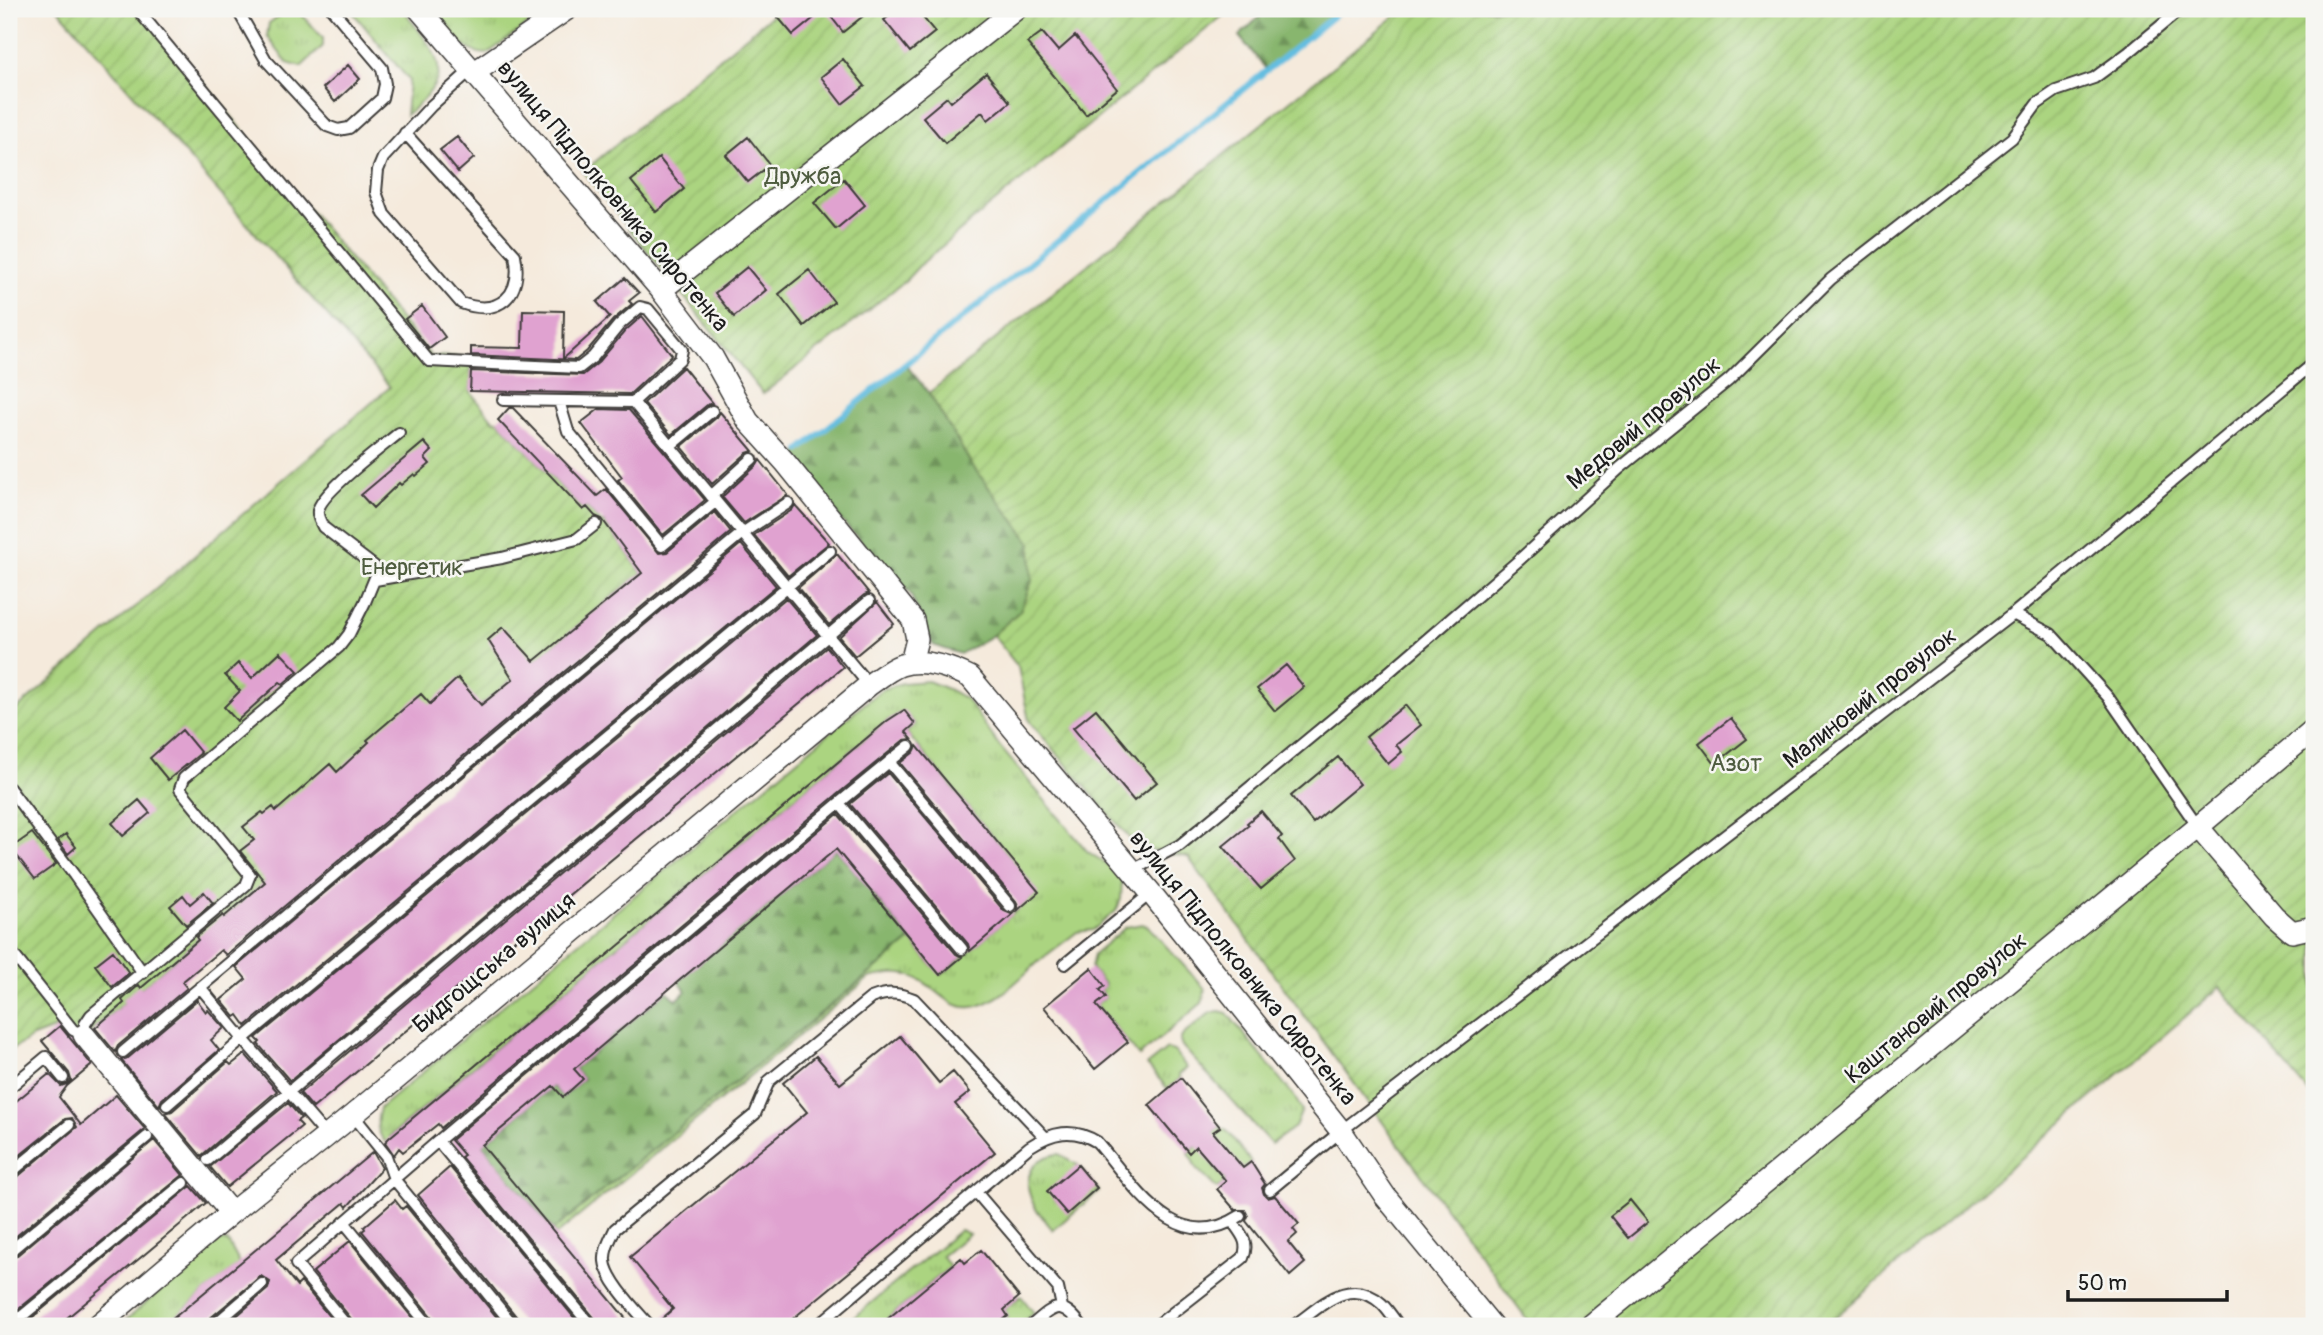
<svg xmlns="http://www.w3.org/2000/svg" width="2323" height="1335" font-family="Pangolin,sans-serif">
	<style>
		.grass { fill: url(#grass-tufts); stroke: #64784e; stroke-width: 2 }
		.forest { fill: url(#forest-firs); stroke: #526945; stroke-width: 2 }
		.garden { fill: url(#garden-furrows); stroke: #64784e; stroke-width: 2 }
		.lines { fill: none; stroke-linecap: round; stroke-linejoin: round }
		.stream { stroke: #63bde0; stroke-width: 6 }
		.building { fill: #e0a2d0 }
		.service-casing { stroke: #3d3b39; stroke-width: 14 }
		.minor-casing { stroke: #3d3b39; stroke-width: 24 }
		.service { stroke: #fff; stroke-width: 10 }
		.minor { stroke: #fff; stroke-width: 21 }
		.labels { text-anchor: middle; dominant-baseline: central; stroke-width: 5; stroke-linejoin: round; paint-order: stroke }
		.park-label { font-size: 24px; fill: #4e5c3f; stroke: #f6f6f2 }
		.street-label { font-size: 24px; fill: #1c1c1c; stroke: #f6f6f2 }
	</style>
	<defs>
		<pattern id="grass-tufts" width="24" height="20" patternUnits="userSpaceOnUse" patternTransform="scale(1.75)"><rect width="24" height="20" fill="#abd480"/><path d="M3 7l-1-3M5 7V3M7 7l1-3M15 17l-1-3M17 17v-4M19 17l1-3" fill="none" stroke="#93b56e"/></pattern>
		<pattern id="forest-firs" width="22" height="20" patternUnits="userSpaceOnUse" patternTransform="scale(1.75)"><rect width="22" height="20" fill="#88b66e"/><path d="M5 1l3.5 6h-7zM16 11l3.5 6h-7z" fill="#6e935a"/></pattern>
		<pattern id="garden-furrows" width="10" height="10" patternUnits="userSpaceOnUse" patternTransform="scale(1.75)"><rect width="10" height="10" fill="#abd480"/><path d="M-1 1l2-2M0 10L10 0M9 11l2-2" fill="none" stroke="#93b56e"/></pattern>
	</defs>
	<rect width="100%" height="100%" fill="#f6f6f2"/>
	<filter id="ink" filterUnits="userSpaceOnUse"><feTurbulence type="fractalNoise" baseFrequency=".0143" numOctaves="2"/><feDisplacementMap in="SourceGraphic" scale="14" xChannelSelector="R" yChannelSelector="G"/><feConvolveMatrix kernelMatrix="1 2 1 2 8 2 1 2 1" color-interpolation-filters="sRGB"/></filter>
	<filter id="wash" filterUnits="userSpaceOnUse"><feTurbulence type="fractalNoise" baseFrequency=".00686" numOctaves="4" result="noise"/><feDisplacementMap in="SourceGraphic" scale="28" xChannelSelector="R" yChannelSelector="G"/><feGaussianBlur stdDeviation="1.57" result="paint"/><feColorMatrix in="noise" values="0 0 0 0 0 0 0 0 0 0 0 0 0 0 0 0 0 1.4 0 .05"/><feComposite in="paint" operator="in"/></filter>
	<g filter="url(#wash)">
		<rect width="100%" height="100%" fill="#f5eadc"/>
		<path class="grass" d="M297 9 323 38V46L301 67 287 63 267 36 269 23 288 10Z
			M350 9H403C436 56 461 71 406 115L409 80Z
			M431 9H549L487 54C460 53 448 28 431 9Z
			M928 681 950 690 967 700 1001 748 1087 851 1117 871 1122 878 1121 899 1116 911 1093 930 1077 932C1066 941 1054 949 1043 958 1023 974 999 1004 972 1007 949 1010 936 986 916 978 900 971 886 974 869 978L556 1235 553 1230 911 940 941 975 1038 892 906 732 915 724 903 711 887 721 390 1136 392 1150C379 1136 374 1128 380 1108L881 690 902 683Z
			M1142 924 1148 926 1205 989 1202 1003 1139 1056 1096 1005 1105 997 1100 990 1105 985 1091 968 1094 954 1126 927Z
			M1219 1011 1227 1013 1294 1096 1302 1110 1295 1127 1271 1144 1182 1046 1180 1040 1183 1035 1210 1013Z
			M1167 1049 1174 1051 1187 1068 1179 1075 1181 1078 1168 1089 1147 1065Z
			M1220 1127 1227 1131 1251 1162 1243 1168 1213 1166 1226 1181 1217 1189 1196 1168 1189 1153Z
			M1059 1154 1078 1165 1099 1191 1053 1230C1046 1221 1037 1212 1033 1203 1021 1178 1032 1157 1059 1154Z
			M960 1230 969 1234 942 1256 950 1267 879 1326H843Z
			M219 1240 228 1242 240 1264 164 1326H119Z
			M1021 1296 1034 1313 1018 1326H996L1008 1317 1004 1310Z"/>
		<path class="forest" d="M1268 9H1342L1267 70 1239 36Z
			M906 365 929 393 972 465 1031 543 1032 581 1020 611 993 635 960 654 933 645 910 593 786 462Z
			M836 849 911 940 553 1230 482 1145 553 1086 563 1097 583 1079 574 1069 667 991 677 1000 686 991 678 981Z"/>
		<path class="garden" d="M58 9H142L431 356 471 357V393L494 421 498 420 583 510 587 507 602 524 605 523 642 573 263 884 75 1045 59 1027 33 1037 9 1051V704L15 711 390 387Z
			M779 9H1231L986 209 920 265 906 280 763 394 583 172Z
			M1404 9H2314V1099L2220 987 1825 1326H1532L1188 857 1138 848 1029 721 1018 667 993 635 1020 611 1032 581 1031 543 972 465 929 393Z"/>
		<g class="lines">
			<path class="stream" d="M800 450 1342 9"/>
		</g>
		<g id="blocks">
			<path class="building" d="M771 9H872L843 32 825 9 793 35Z
				M898 9H916L935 32 910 52 884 20Z
				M1042 32 1058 51 1075 36 1117 89 1086 115 1027 43Z
				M843 59 865 86 842 104 821 77Z
				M348 65 360 79 335 102 323 88Z
				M986 73 1010 102 988 120 982 112 945 143 923 117 947 97 951 102Z
				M457 137 474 158 458 172 440 150Z
				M748 137 770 165 748 182 726 155Z
				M659 158 684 189 656 212 631 181Z
				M844 179 865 205 836 229 814 203Z
				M747 267 766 290 734 317 715 293Z
				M809 270 834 302 804 326 779 294Z
				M625 278 639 293 629 301 632 304 613 320 587 351 576 360 471 355V347L522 348 523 310 564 311 563 359 610 317 597 302Z
				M422 306 445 337 429 349 405 319Z
				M642 316 672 355 630 394 470 391 471 371 583 375 599 362 625 331Z
				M683 367 712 403 707 405 671 435 644 403Z
				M509 408H513L597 496 606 489 659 553 667 552 715 512 731 532 226 955 221 950 182 982 187 988 118 1046 115 1052 95 1028 124 1003 122 1000 139 985 141 988 198 940 196 937 223 915 224 917 265 882 240 851 254 840 243 827 262 812 264 814 273 807 276 811 330 764 337 772 369 742 367 740 421 694 430 704 458 678 481 705 513 679 488 640 503 627 534 661 642 573 602 519 595 516 587 507 583 510 498 420Z
				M599 409 629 410 705 500 663 535 618 480 622 477 581 423Z
				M720 412 753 451 747 453 712 484 681 447 717 417Z
				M424 442 432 451 425 458 430 464 416 476 414 474 401 485 399 483 373 508 361 495Z
				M760 460 788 495 744 523 722 497 757 465Z
				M795 505 829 543 788 576 754 535 792 510Z
				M741 544 776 586 246 1026 238 1015 235 1017 221 1000 246 979 236 967Z
				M837 554 869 593 864 595 829 625 798 588Z
				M786 598 817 635 290 1081 258 1044 260 1042 256 1038Z
				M877 602 894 624 855 656 839 637Z
				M827 647 843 667 313 1108 300 1093Z
				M280 652 298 671 283 684 280 682 237 721 224 707 240 691 225 675 238 663 252 678Z
				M1286 665 1304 687 1275 711 1257 689Z
				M1405 705 1421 725 1396 745 1402 752 1388 764 1366 737Z
				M1096 709 1157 782 1134 801 1073 728Z
				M904 710 915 724 906 732 912 739 904 740 834 797 441 1128 438 1124 403 1152 399 1148 394 1155 385 1142 390 1137 887 721Z
				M1731 718 1747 739 1715 764 1699 743Z
				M182 730 201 753 168 780 150 758Z
				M917 746 1039 892 970 951 968 944 850 804 888 773 1004 911 1011 914 1016 912 1018 905 1016 901 900 763 914 752Z
				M1338 757 1360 784 1313 823 1291 796Z
				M139 800 150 813 123 836 112 823Z
				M1261 811 1282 836 1279 839 1295 861 1261 889 1223 846 1249 825 1247 823Z
				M838 814 956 954 962 957 940 975 836 849 574 1069 583 1079 563 1097 553 1086 482 1145 632 1326H599L597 1321 461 1157 464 1155 451 1140Z
				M32 833 56 864 35 879 11 848Z
				M66 834 76 847 68 854 58 840Z
				M204 892 213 903 186 925 170 906 183 895 190 904Z
				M113 951 129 973 112 987 95 965Z
				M1091 968 1105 986 1100 990 1106 997 1096 1005 1128 1042 1095 1069 1044 1007Z
				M197 1000 206 1012 208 1010 224 1028 211 1040 219 1050 162 1099 159 1106 121 1060 128 1058Z
				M60 1026 92 1065 67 1086 59 1097 81 1125 116 1095 145 1129 9 1242V1182L14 1180 77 1127 72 1118 65 1119 9 1164V1107L49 1074 61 1086 67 1084 71 1080 69 1073 42 1041Z
				M900 1036 939 1083 953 1072 970 1092 955 1104 995 1152 784 1326H658L657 1323 673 1309 630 1257 807 1112 783 1083 816 1056 840 1084Z
				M245 1054 277 1091 201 1156 165 1113 172 1111 228 1062 231 1065Z
				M1181 1078 1220 1127 1213 1132 1243 1168 1251 1162 1265 1184 1262 1188 1264 1194 1268 1198 1275 1196 1299 1224 1293 1229 1297 1234 1288 1242 1305 1263 1290 1276 1246 1221 1248 1216 1245 1210H1235L1217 1189 1226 1181 1196 1146 1189 1153 1149 1105Z
				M288 1103 301 1118 297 1121 302 1126 227 1187 210 1167Z
				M154 1140 183 1175 9 1317V1260L14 1258Z
				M373 1152 382 1168 347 1207 344 1203 276 1260 297 1286 301 1282 337 1326H225L268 1289 270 1282 261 1276 208 1320 205 1326H164Z
				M1078 1165 1097 1188 1067 1214 1047 1191Z
				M450 1167 581 1326H522L520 1321 418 1195Z
				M191 1186 206 1203 145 1254 57 1326H22Z
				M395 1200 402 1209 406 1206 504 1326H437L435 1321 362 1231 365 1229 364 1227Z
				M1630 1200 1648 1222 1628 1238 1610 1216Z
				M350 1241 419 1326H355L353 1321 313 1272Z
				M981 1250 1019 1297 1004 1310 1008 1316 996 1326H879L961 1258 965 1263Z"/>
		</g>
	</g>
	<g filter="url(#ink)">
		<use href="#blocks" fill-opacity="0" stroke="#3d3b39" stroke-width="2"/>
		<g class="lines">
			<g class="service-casing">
				<path id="service" d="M137 9 429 361 579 368 593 357 619 325 640 307 648 309 682 350 680 359 633 402
					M237 9 266 60 327 126 338 130 349 128 382 98 385 84 382 68 332 9
					M405 133 515 255C523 295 500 317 461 303L384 214 376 192 378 170 383 158 431 106 473 68
					M503 400 633 402 869 685
					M559 401 568 431 662 546 715 502
					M670 446 712 411
					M711 496 752 459
					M375 580 502 558 577 539 596 524
					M2013 614 2051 634 2108 697 2198 827
					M889 762 909 746
					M9 788 74 875 143 973
					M1131 871 1180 845 1375 684 1518 561 1620 468 1729 380 1831 279 2012 138 2037 104 2056 91 2094 78 2128 53 2181 9
					M9 949 73 1030 84 1035 85 1024 91 1015 246 885 250 875 180 789 184 778 339 647 349 634 365 602 377 573 374 566 323 527C321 522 317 517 318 511 320 493 382 447 399 433
					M962 949 839 803 889 762 1010 906
					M1065 964 1151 893
					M123 1052 741 534 788 503
					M9 1088 46 1057 63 1078
					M167 1105 243 1039 200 987
					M353 1115 386 1156 394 1179 514 1326
					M326 1135 243 1039 830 551
					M438 1141 591 1326
					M208 1160 869 601
					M9 1174 69 1125
					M1270 1190 1341 1131 2013 614 2314 363
					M976 1192 1058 1288 1062 1307
					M344 1222 429 1326
					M9 1252 147 1137
					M10 1326 184 1183
					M213 1326 262 1284
					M347 1326 296 1264 438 1141 839 803
					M650 1326C637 1311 607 1281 605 1261 604 1250 610 1240 615 1229L755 1114 769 1081 871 998C888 992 897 992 914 999L1045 1137
					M817 1326 1029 1147C1052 1132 1073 1127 1097 1142 1135 1186 1175 1258 1240 1216
					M1031 1326C1054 1306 1060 1298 1082 1326
					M1156 1326 1243 1258C1250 1242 1241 1234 1232 1221
					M1293 1326C1321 1307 1349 1274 1382 1304 1388 1310 1394 1319 1399 1326"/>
			</g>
			<g class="minor-casing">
				<path id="minor" d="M419 9 661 290 713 358 748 421 785 462 913 620 917 639 911 663
					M475 72 567 9
					M661 290 1016 9
					M2198 827 2274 916 2292 932 2314 927
					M84 1035 231 1213
					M97 1326 231 1213 353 1115 869 685C879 678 890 669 901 665 923 658 951 668 970 677L1151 893 1341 1131 1385 1196 1492 1326
					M1590 1326 2198 827 2314 729"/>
			</g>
			<use href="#service" class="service"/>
			<use href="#minor" class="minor"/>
		</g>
	</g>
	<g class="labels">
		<g class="park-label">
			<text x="803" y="176">Дружба</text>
			<text x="412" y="567">Енергетик</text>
			<text x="1736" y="763">Азот</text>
		</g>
		<g class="street-label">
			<text transform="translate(613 196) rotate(50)">вулиця Підполковника Сиротенка</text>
			<text transform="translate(1644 423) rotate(-40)">Медовий провулок</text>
			<text transform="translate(1870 698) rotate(-38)">Малиновий провулок</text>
			<text transform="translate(494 963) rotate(-40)">Бидгощська вулиця</text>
			<text transform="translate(1243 968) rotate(51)">вулиця Підполковника Сиротенка</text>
			<text transform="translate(1936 1008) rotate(-39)">Каштановий провулок</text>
		</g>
	</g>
	<rect width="2323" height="1335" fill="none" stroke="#f6f6f2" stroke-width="35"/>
	<path d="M2068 1290v10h159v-10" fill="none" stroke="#1c1c1c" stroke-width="3.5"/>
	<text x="2078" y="1290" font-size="21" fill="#1c1c1c" stroke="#f6f6f2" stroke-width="5" paint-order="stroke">50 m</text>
</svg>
